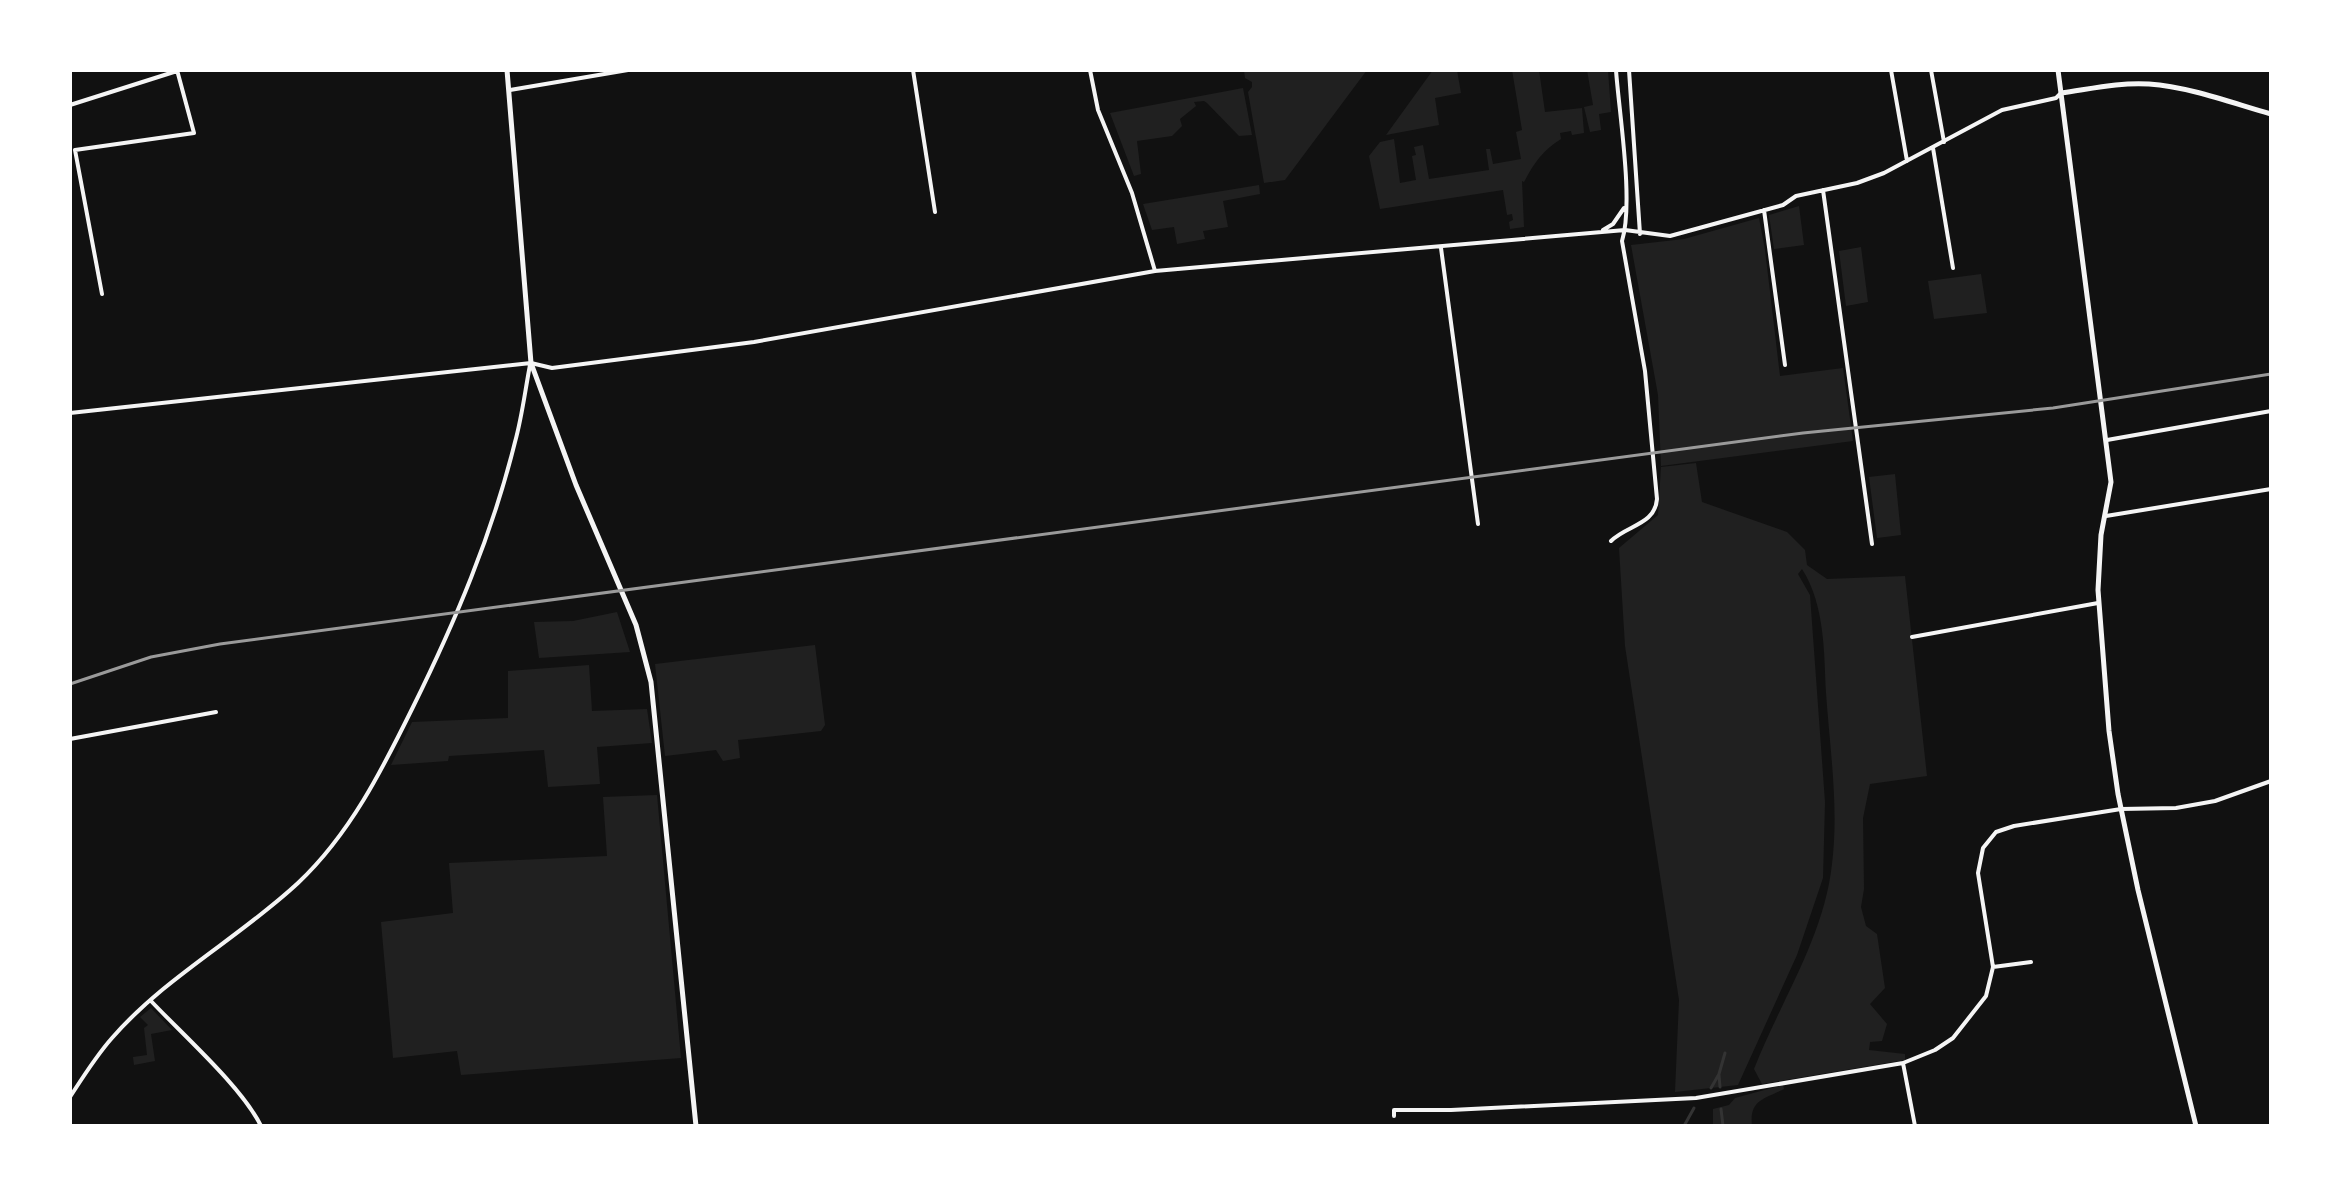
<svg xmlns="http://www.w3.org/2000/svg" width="2341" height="1196" font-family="'PT Sans',sans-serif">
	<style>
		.green { fill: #202020 }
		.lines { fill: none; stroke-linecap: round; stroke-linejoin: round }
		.stream { stroke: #333; stroke-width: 3 }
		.minor { stroke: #f5f5f5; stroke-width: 4 }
		.tertiary { stroke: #f5f5f5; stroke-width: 5 }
		.rail { stroke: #9a9a9a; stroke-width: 3 }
	</style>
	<rect width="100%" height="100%" fill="#111"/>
	<path class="green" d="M1244 70H1367L1285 180 1264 183 1248 92 1252 87V82L1245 78Z
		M1433 70H1457L1461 93 1435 98 1439 125 1386 135Z
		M1512 70H1539L1545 112 1582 108 1584 133 1572 135 1571 131 1560 133 1561 139C1543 150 1534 163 1524 182L1522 181 1524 227 1510 229 1509 222 1513 220 1512 214 1507 215 1503 190 1380 209 1369 156 1380 142 1394 139 1400 183 1416 180 1412 156 1416 155 1414 147 1423 145 1429 179 1489 170 1486 149H1490L1493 164 1521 159 1516 132 1522 130Z
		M1587 70H1608L1611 112 1599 114 1601 130 1590 132 1584 107 1593 105Z
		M1243 88 1252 135 1239 136 1207 103 1204 101 1194 102 1196 106 1180 119 1182 126 1172 136 1137 141 1141 174 1134 176 1110 113Z
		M1259 185 1260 194 1223 201 1228 227 1203 231 1205 239 1177 244 1174 227 1152 230 1143 204Z
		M1799 206 1804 245 1774 249 1769 215Z
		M1759 218 1765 250 1780 376 1843 368 1853 441 1661 466 1658 395 1631 245 1684 239Z
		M1861 247 1868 302 1846 306 1839 251Z
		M1981 274 1987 313 1934 319 1928 281Z
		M1696 463 1702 502 1787 532 1805 550 1807 565 1827 579 1905 576 1927 776 1870 784 1863 818 1864 889 1861 907 1866 926 1877 934 1885 988 1870 1004 1887 1024 1882 1041 1870 1042 1869 1050 1905 1054V1060L1762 1084 1754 1069C1780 1002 1824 938 1832 864 1839 808 1830 750 1826 693 1824 652 1825 605 1802 569L1798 574 1810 595 1825 802 1823 878 1797 955 1738 1085 1675 1092 1679 1000 1625 646 1619 548 1658 515 1661 467Z
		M1895 474 1901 535 1877 538 1869 477Z
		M617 612 630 652 539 658 534 622 573 621Z
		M815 645 825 725 821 731 738 740 740 758 723 761 716 750 665 756 655 664Z
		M589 665 592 711 647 709 652 743 597 747 600 784 548 787 544 750 449 756 448 761 391 765 412 722 508 718V671Z
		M657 795 681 1058 461 1075 457 1051 393 1058 381 922 453 913 449 863 607 856 603 797Z
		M151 1008 172 1030 151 1034 155 1061 134 1065 133 1057 147 1055 144 1028 148 1025 140 1017Z
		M1783 1085 1784 1089C1764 1099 1749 1100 1752 1126H1713V1109L1729 1105 1735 1098Z"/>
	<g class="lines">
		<path class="stream" d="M1719 1075 1720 1087
			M1711 1088 1719 1074 1725 1053
			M1721 1109 1723 1126
			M1684 1126 1694 1108"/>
		<path class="minor" d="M913 70 935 212
			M1090 70 1098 110 1132 193 1155 271
			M1629 70 1640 234
			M1891 70 1907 161
			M1931 70 1944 142
			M510 90 628 70
			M70 105 177 71
			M1933 148 1953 268
			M1823 190 1872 544
			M1764 210 1785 365
			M1603 230 1613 224 1624 208
			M1441 248 1478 524
			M102 294 75 150 194 133 177 70
			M70 413 531 363 552 368 754 342 1155 271 1625 230 1670 236 1783 205 1796 196 1857 183 1884 173 2002 110 2056 98 2061 93
			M2107 440 2271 411
			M2106 516 2271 489
			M1611 541C1627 525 1655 525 1657 499L1645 371 1622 241C1634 202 1619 113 1616 70
			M1912 637 2098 603
			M70 739 216 712
			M1993 967 2031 962
			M151 1001C182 1034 242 1087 261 1126
			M1903 1063 1915 1126
			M70 1097C83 1077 96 1056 112 1038 165 977 239 938 298 883 350 834 382 770 413 707 455 622 492 535 515 442 522 417 525 391 530 365
			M1394 1116V1110H1451L1696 1098 1903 1063 1935 1050 1953 1038 1986 996 1993 967 1978 873 1983 848 1996 832 2014 826 2121 809 2176 808 2215 801 2271 781"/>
		<path class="tertiary" d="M507 70 531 363 576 485 636 625 651 682 696 1126
			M2058 70 2111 482 2101 535 2098 590 2109 731 2118 794 2138 890 2196 1126
			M2061 93C2090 89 2120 82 2149 84 2190 87 2232 103 2271 114"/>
		<path class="rail" d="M70 684 151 657 220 644 1803 433 2053 408 2271 374"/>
	</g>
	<rect width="2341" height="1196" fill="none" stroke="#ffffff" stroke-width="144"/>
</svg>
